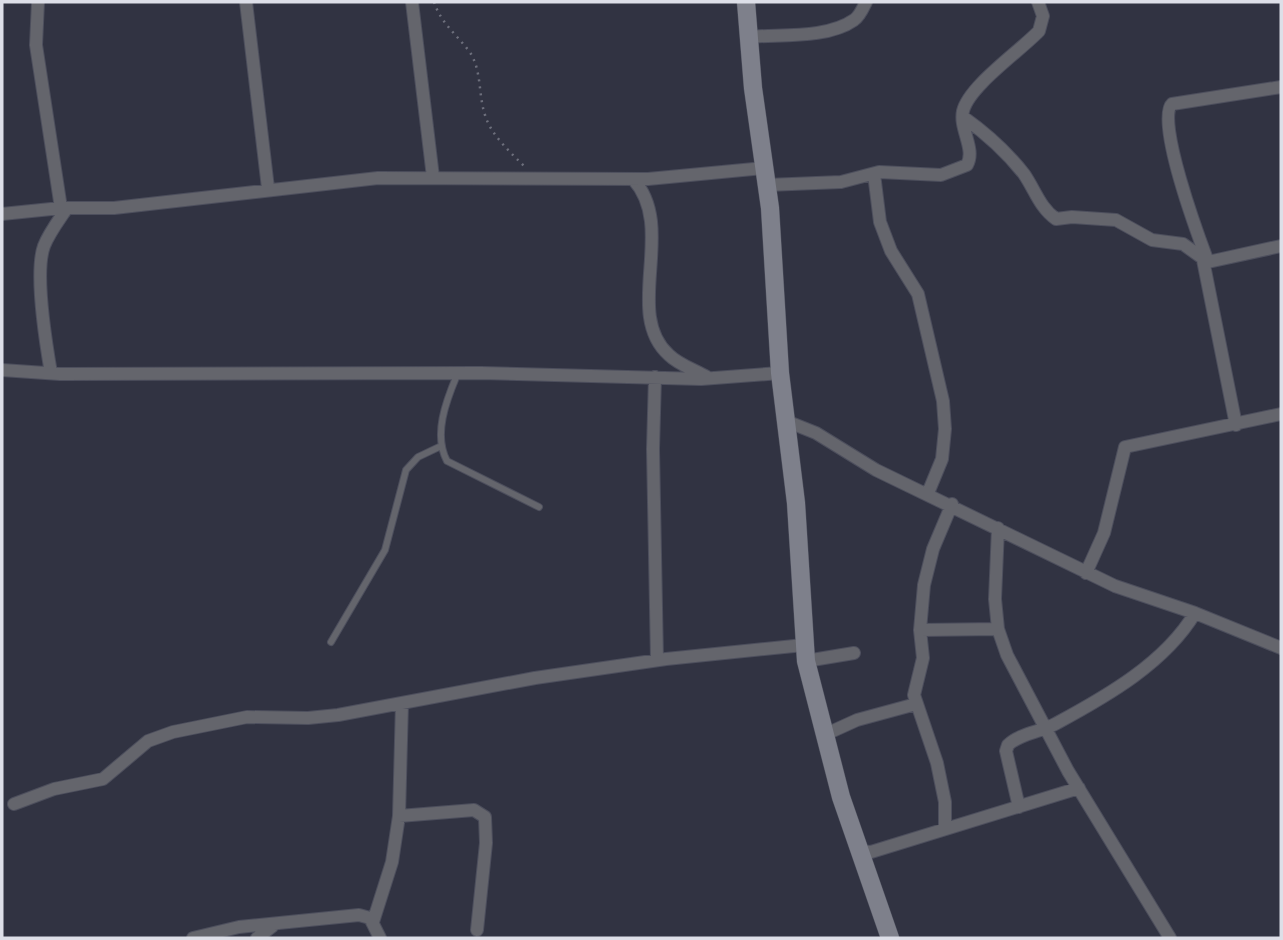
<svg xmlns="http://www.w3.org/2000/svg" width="1283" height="940" font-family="'Work Sans',sans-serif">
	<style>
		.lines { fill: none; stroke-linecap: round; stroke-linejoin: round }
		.lane-casing { stroke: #4d4f5d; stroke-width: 8 }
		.street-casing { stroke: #4d4f5d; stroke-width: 14 }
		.secondary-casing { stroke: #4d4f5d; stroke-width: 19 }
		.path { stroke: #6d6f7c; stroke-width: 2.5; stroke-dasharray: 2 5; stroke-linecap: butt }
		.lane { stroke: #64656c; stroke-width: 6 }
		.street { stroke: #64656c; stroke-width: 12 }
		.secondary { stroke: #7e808b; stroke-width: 18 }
	</style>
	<rect width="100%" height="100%" fill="#313342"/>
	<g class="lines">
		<g class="lane-casing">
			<path id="lane" d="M457 375C446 401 433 435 447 461L539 507
				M331 642 385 550 406 470 418 457 439 447"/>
		</g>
		<g class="street-casing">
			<path id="street" d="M38 2 36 45 61 208
				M246 2 268 188
				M412 2 433 177
				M749 37C780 34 827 39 854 20 860 16 863 8 866 2
				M963 117C987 134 1006 151 1024 174 1035 190 1040 208 1056 219L1072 217 1116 220 1152 240 1183 244 1208 262 1281 246
				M874 174 880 222 891 251 918 294 943 401 945 429 942 459 928 493
				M633 179C678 228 622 313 669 355 679 365 695 370 707 377
				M767 185 841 182 879 172 941 175 967 165C976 149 959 129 963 111 969 86 1020 51 1039 31L1043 16 1038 2
				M2 214 61 208H114L378 178 648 179 765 168
				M1203 260 1236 425
				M1208 262C1199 238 1155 119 1172 104L1281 87
				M2 370 60 374 481 373 701 379 780 373
				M51 373C46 344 34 273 44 246 49 233 59 220 67 208
				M655 377 653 449 657 660
				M786 421 816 433 876 470 1115 586 1195 613 1281 648
				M998 528 995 599 998 629 1007 655 1068 771 1170 938
				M1086 573 1104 533 1125 447 1281 414
				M920 630 998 629
				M806 661 854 653
				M824 735 857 720 916 704
				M14 804 54 789 103 779 148 741 173 732 247 717 308 718 338 715 535 678 666 659 804 645
				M1019 807 1006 751 1008 745C1020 733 1042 732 1057 723 1107 696 1165 663 1195 613
				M399 816 474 810 485 817 486 843 477 930
				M945 827V802L937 763 914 695 923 658 920 630 924 585 933 549 952 504
				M858 851 871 852 1079 788
				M373 922 392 862 399 816 402 703
				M193 938 239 927 359 915 370 918 380 938
				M257 938 274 925"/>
		</g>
		<g class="secondary-casing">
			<path id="secondary" d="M746 2 753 88 770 208 780 373 796 503 806 661 841 797 890 938"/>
		</g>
		<path class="path" d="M434 2C441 23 456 34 469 51 482 69 478 94 485 115 491 135 510 152 525 167"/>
		<use href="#lane" class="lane"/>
		<use href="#street" class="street"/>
		<use href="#secondary" class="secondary"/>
	</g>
	<rect width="1283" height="940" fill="none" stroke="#dddfe8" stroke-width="7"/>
</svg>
